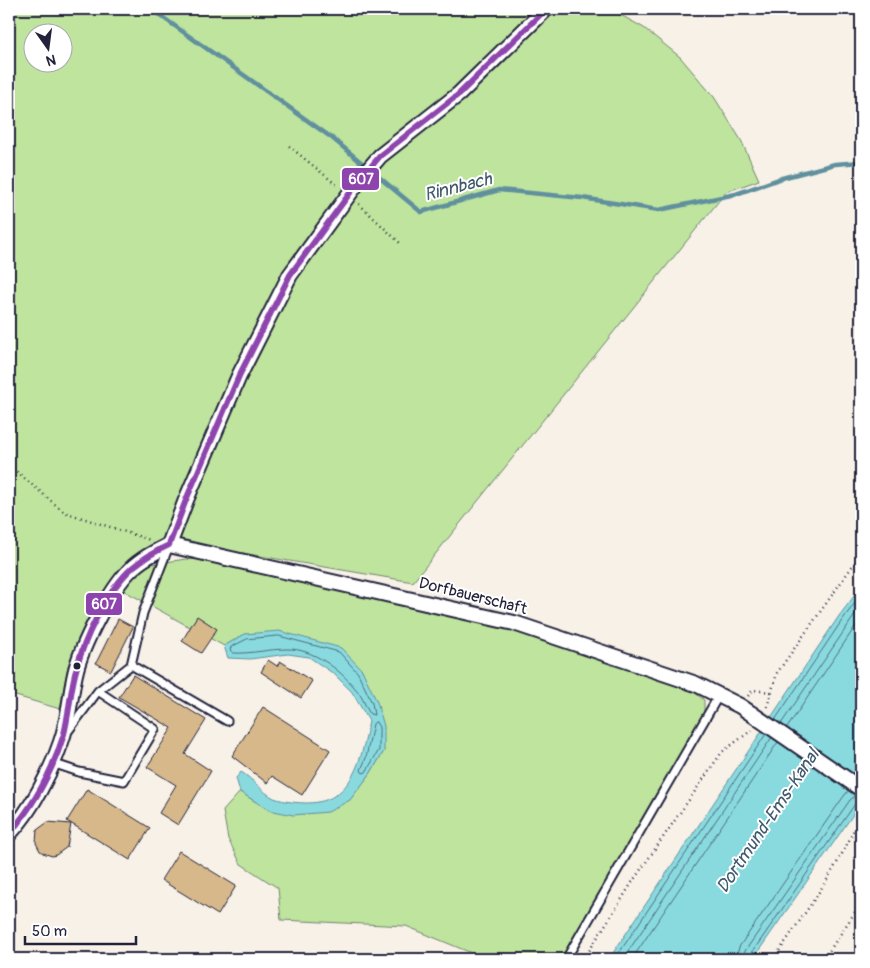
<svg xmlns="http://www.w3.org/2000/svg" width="870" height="968" font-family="Pangolin,sans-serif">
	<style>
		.green { fill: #bfe49e; stroke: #70836c; fill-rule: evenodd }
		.water { fill: #89dadf; stroke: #60909d }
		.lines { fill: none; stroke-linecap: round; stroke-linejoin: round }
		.shore { stroke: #4b6c7d; stroke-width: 1 }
		.stream { stroke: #60909d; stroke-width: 4.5 }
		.building { fill: #d7b88a; stroke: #22223b }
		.service-casing { stroke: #22223b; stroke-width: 11 }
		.minor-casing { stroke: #22223b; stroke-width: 18 }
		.path { stroke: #22223b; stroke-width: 2.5; stroke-dasharray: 1 4; stroke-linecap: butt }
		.service { stroke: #fff; stroke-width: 7 }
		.minor { stroke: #fff; stroke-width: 14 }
		.minor-bridge-casing { stroke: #22223b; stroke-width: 18; stroke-linecap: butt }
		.minor-bridge { stroke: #fff; stroke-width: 14 }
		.bus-1-casing { stroke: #fff; stroke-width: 10 }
		.bus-1 { stroke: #8e44ad; stroke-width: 6 }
		.bus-dot { fill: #22223b; stroke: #fff; stroke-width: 2 }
		.labels { text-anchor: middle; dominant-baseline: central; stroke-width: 4; stroke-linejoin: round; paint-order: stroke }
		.street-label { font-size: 16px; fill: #22223b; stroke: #fff }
		.water-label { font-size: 18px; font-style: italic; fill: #41596c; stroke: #fff }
		.line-badge { stroke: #fff; stroke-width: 2 }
		.badge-label { font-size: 14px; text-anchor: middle; font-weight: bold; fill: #fff }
	</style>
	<rect width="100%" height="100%" fill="#f7f1e8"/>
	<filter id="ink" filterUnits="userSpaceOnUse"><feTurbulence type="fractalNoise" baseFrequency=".02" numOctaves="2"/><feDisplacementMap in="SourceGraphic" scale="10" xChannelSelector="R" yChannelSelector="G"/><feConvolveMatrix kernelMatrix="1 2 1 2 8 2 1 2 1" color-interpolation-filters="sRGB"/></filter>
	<g filter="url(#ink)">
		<path class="green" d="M9 9H610L644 28 680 57 714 97 741 140 759 180 726 192 413 582 207 547 150 554 112 582 94 610 68 666 60 709 9 694ZM32 32H62V62H32Z
			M186 559 203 560 513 630 694 692 704 700V712L562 959H486L406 926 281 920 278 888 241 864 228 839 223 811 240 792 269 810 350 799 370 774 384 751 362 670 245 634 224 646 121 589 133 573 152 564Z"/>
		<path class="water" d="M861 587V803L753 959H609L839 616Z
			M279 631 341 648 362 670 377 702 384 726V751L370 774 350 800 328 812 293 815 269 810 240 792 236 778 241 772C253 779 262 792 274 798 285 802 298 803 309 803 353 802 362 757 369 721L352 692 334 674 309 657 288 654 250 659 228 658 224 646 245 634Z"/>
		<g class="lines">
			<path class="shore" d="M279 636 339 652 358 673 372 703 374 715 370 714C365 706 362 695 355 688 339 669 312 648 287 649 268 649 252 654 233 653L230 650 231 647 247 639Z
				M775 720 843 619 861 595
				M376 722 379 727V750L366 772 363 773 361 770 366 758 373 724Z
				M781 724 861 606
				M787 728 861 618
				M615 959 766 734
				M623 959 772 737
				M632 959 778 742
				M736 959 739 947 844 796 849 790
				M743 959 745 951 850 800 856 795
				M750 959 751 954 855 804 861 801"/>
			<path class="stream" d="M151 9 332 138 421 212 499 190 582 198 659 210 736 194 782 178 835 164 861 162"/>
		</g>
		<path class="building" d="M197 616 217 629 201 653 182 641Z
			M118 619 133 627 111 671 96 663Z
			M268 660 277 666 280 661 312 681 301 698 261 672Z
			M133 675 206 720 185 754 211 771 178 825 159 813 176 785 147 767 172 728 119 697Z
			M263 707 330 750 302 795 272 776 267 783 232 756Z
			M87 789 150 828 130 860 67 821Z
			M48 822 71 824 67 847 56 855 52 856 43 853 40 851 36 843 37 830Z
			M179 851 236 886 218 915 161 880Z"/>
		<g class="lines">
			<g class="service-casing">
				<path id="service" d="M131 665 143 613 169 546
					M69 730 98 691 131 665 227 721
					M52 763 79 772 124 781 155 729 98 691
					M566 959 719 695"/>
			</g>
			<g class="minor-casing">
				<path id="minor" d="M169 545 514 623 696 684 740 706 752 714
					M9 834C31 811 51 772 61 742 69 720 70 696 75 674 81 646 110 590 130 570 141 559 155 552 169 545L186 500 239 376 290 275 358 182 380 156 459 94 546 9"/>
			</g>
			<path class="path" d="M289 146 338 186
				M359 204 401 244
				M9 465 64 512 150 540
				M748 696 753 690 771 692
				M767 707 777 673 861 554
				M584 959 633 881 722 752 752 730
				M774 959C804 913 843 863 861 812
				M824 959 861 903"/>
			<use href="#service" class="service"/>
			<use href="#minor" class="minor"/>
			<g class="minor-bridge-casing">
				<path id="minor-bridge" d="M752 714 861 789"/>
			</g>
			<use href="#minor-bridge" class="minor-bridge"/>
			<g class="bus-1-casing">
				<path id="bus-1" d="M9 834C34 805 53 770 64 734 69 714 70 694 75 674 83 640 107 590 133 567 144 558 156 551 169 545L186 500 239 376 290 275 358 182 380 156 459 94 546 9"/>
			</g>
			<use href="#bus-1" class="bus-1"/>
		</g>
	</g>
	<circle class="bus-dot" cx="77" cy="666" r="4.5"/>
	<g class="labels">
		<g class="street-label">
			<text transform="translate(473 596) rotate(14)">Dorfbauerschaft</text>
		</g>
		<g class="water-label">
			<text transform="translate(458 187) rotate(-14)">Rinnbach</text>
			<text transform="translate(768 821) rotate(-56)">Dortmund-Ems-Kanal</text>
		</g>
	</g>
	<g class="line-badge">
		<rect x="341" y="167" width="39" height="24" rx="5" fill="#8e44ad"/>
		<rect x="85" y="592" width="38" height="24" rx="5" fill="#8e44ad"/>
	</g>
	<g class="badge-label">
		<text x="361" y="184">607</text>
		<text x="104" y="609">607</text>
	</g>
	<rect width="870" height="968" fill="none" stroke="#fff" stroke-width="30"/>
	<rect x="15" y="15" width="840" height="938" fill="none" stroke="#22223b" stroke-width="2" filter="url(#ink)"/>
	<g transform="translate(48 48) rotate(166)"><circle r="24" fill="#ffffff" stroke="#a7a7b1"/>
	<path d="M0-4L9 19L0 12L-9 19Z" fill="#22223b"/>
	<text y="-8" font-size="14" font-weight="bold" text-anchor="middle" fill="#22223b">N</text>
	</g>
	<path d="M25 936v8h111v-8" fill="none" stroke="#22223b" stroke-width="2.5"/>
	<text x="32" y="936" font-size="15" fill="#22223b" stroke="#ffffff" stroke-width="4" paint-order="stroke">50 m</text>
</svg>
